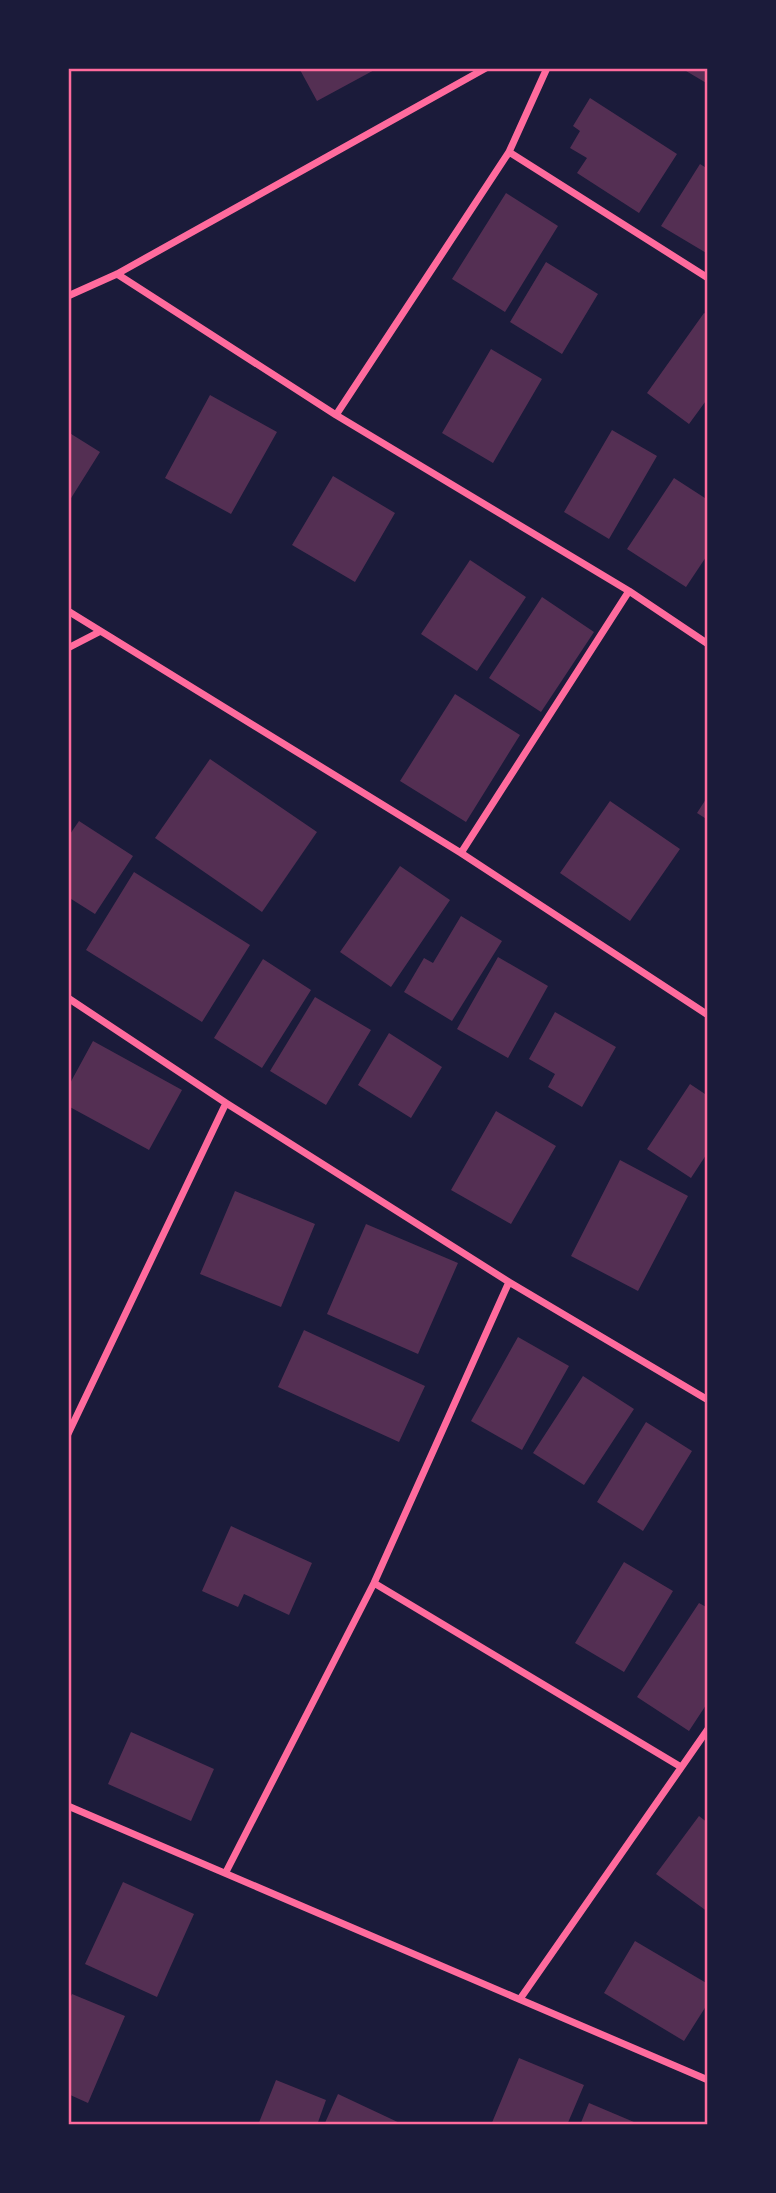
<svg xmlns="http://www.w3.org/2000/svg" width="776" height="2193" font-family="'Source Serif 4',serif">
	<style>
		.building { fill: #542f53 }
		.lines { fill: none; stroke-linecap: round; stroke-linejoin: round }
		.minor { stroke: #ff6b9d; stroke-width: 7 }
		.neatline { fill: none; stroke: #ff6b9d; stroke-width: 2.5 }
	</style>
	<rect width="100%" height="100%" fill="#1b1b3a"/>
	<path class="building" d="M299 68H378L317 101Z
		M681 68H708V84Z
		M590 98 677 154 639 213 577 173 587 158 570 148 580 131 573 126Z
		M700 164 708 169V254L661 226Z
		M506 193 558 226 505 312 452 279Z
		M546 262 598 294 562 354 510 322Z
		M704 313 708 315V398L689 424 647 393Z
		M491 349 542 379 493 463 442 433Z
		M210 395 277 432 231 514 165 478Z
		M612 430 657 456 609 539 564 512Z
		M68 432 100 452 68 503Z
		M333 476 395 513 355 582 292 545Z
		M674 478 708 500V554L686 587 627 549Z
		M470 560 526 597 477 671 421 634Z
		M542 597 594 632 541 712 489 678Z
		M455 694 520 735 466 822 400 781Z
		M210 759 317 832 262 912 155 838Z
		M708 796V820L697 813Z
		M610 801 680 849 630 921 560 873Z
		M79 821 133 856 95 914 68 897V837Z
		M400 866 450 900 391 987 340 952Z
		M134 872 250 945 202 1022 86 950Z
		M461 916 502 941 452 1021 404 992 424 958 433 963Z
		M498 957 548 986 508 1058 457 1029Z
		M263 959 311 990 262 1068 214 1038Z
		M315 997 371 1030 326 1105 270 1071Z
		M555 1012 616 1047 582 1107 548 1087 555 1074 529 1059Z
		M389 1033 442 1067 411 1118 358 1085Z
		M93 1041 182 1090 149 1150 68 1106V1087Z
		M690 1084 708 1096V1152L691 1178 647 1149Z
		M496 1111 556 1146 511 1224 451 1190Z
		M620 1160 688 1196 638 1291 571 1256Z
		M235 1191 315 1224 281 1307 200 1274Z
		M366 1224 458 1263 418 1354 327 1314Z
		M304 1330 425 1386 399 1442 278 1387Z
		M518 1337 569 1366 522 1450 471 1421Z
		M583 1376 634 1409 584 1485 533 1453Z
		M646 1422 692 1451 643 1531 597 1502Z
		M231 1526 312 1563 289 1615 244 1594 238 1607 202 1591Z
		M624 1562 673 1591 624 1672 575 1643Z
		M699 1603 708 1608V1702L689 1731 637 1697Z
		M131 1732 214 1769 191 1821 108 1784Z
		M699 1816 708 1823V1912L656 1874Z
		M123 1882 194 1914 157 1997 85 1964Z
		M635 1941 708 1984V2003L684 2041 604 1993Z
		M72 1994 125 2016 88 2103 68 2094V2002Z
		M519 2058 584 2085 567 2125H491Z
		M276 2080 326 2100 317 2125H258Z
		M338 2094 404 2125H324Z
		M589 2103 641 2125H580Z"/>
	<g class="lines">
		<path class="minor" d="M509 152 708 278
			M117 274 336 415 629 591 708 644
			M68 296 117 274 486 68
			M336 415 509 152 547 68
			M68 611 461 853 708 1015
			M68 648 99 632
			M461 853 629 591
			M68 998 226 1103 509 1282 708 1400
			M68 1434 226 1103
			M374 1583 681 1767
			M68 1806 708 2080
			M226 1872 374 1583 509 1282
			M520 1999 708 1729"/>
	</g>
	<rect width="776" height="2193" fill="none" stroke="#1b1b3a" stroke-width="140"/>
	<rect x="70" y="70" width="636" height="2053" class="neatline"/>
</svg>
